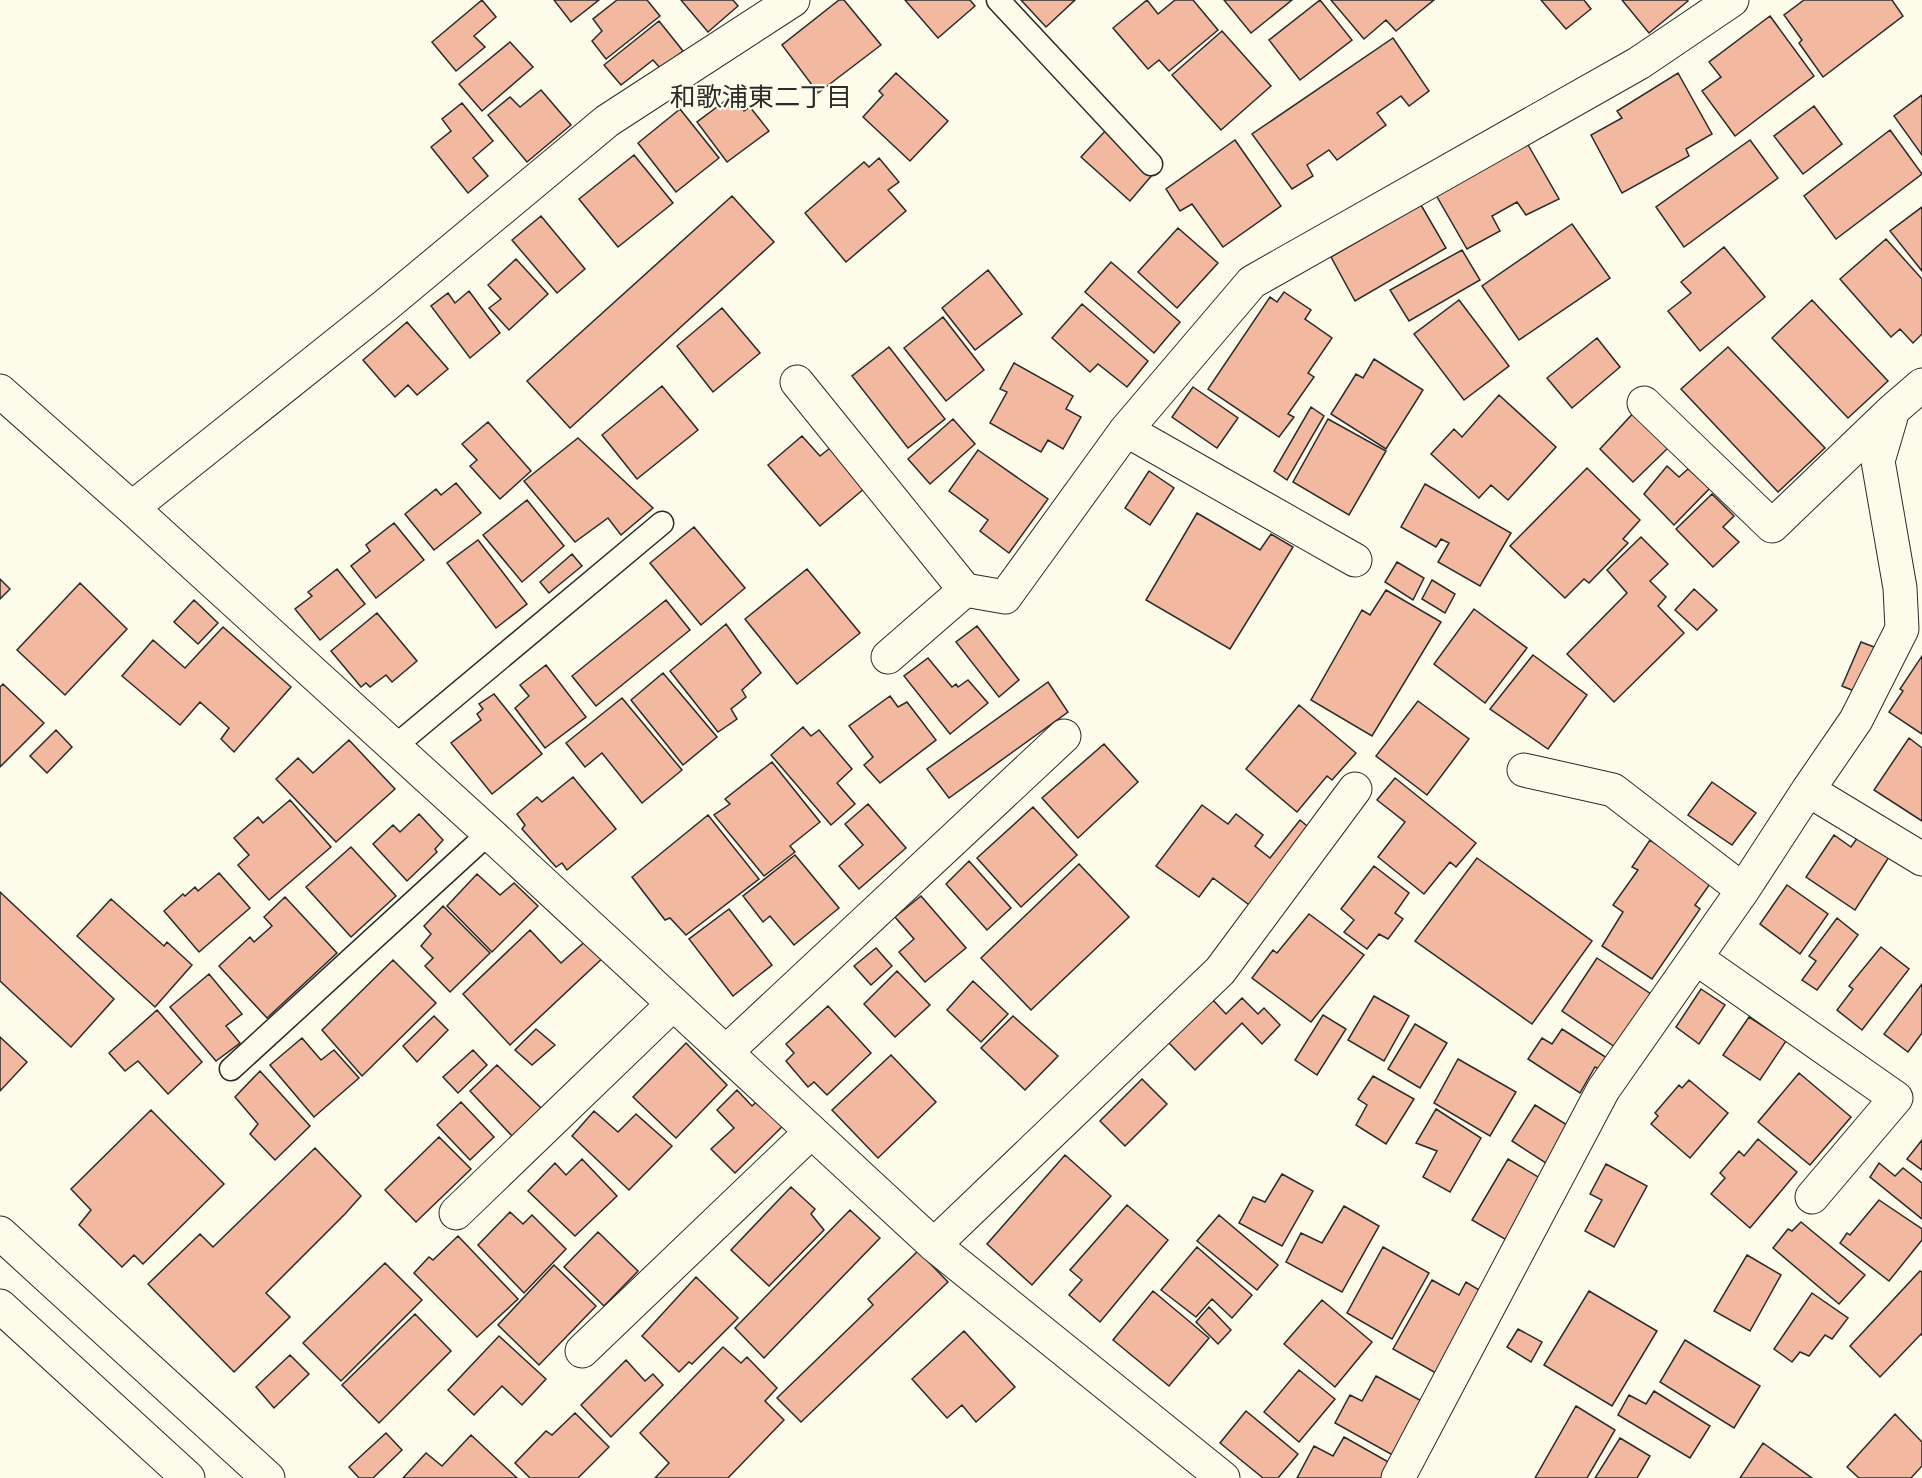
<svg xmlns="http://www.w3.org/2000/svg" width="1922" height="1478" font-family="Spectral,'Noto Sans JP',serif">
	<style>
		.building { fill: #f2b8a0; stroke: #2b2b2b; stroke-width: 1.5 }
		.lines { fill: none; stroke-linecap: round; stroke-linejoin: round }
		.service-casing { stroke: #2b2b2b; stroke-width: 25 }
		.minor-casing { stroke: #2b2b2b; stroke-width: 35 }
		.tertiary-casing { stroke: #2b2b2b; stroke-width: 35 }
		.service { stroke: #fdfbea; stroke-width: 22 }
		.minor { stroke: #fdfbea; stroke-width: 33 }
		.tertiary { stroke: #fdfbea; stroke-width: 33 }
		.labels { text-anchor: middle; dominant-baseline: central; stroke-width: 4.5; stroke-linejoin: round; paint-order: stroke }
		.neighbourhood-label { font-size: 26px; fill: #2b2b2b; stroke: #fdfbea }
	</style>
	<rect width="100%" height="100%" fill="#fdfbea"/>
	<path class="building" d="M482 0 496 17 474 36 485 47 456 71 432 42Z
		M554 0H599L571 22Z
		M617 0H647L660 16 606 59 592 41 602 31 593 19Z
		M681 0H733L738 6 708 32Z
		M839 0H844L881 45 818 93 782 45Z
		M905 0H970L975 6 938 38Z
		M1021 0H1075L1046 27Z
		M1147 0 1158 14 1175 0H1193L1218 30 1169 71 1159 60 1148 69 1113 28Z
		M1224 0H1292L1251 33Z
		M1320 0 1352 40 1300 80 1269 40Z
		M1331 0H1434L1396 31 1386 20 1364 39Z
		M1541 0H1584L1591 9 1566 29Z
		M1622 0H1687L1688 1 1649 33Z
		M1804 0H1892L1903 16 1823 77 1799 43 1802 40 1784 15Z
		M1770 16 1814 76 1735 136 1702 91 1721 77 1709 62Z
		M659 21 683 51 661 69 653 60 621 85 604 65Z
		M1222 31 1271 86 1221 130 1172 75Z
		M1393 38 1429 91 1409 106 1401 96 1377 113 1386 125 1337 160 1329 150 1307 165 1313 176 1292 189 1252 134Z
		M510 42 533 67 482 111 459 84Z
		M896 73 948 121 910 161 863 117 883 95 879 91Z
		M1678 73 1712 134 1686 149 1689 156 1622 193 1591 135 1622 118 1617 111Z
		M541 90 571 125 527 162 488 115 510 97 520 107Z
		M733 95 744 111 750 107 769 131 727 162 697 122Z
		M1922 95V155L1894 116Z
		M462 103 493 141 473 158 488 176 468 193 431 147 451 131 442 119Z
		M1814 106 1842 144 1803 174 1774 136Z
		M680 109 719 158 676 192 638 143Z
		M1107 129 1153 174 1130 201 1081 157Z
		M1890 130 1922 174 1836 239 1804 196Z
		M1235 140 1281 206 1223 247 1192 204 1180 211 1166 189Z
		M1750 140 1778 178 1684 247 1656 207Z
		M1527 143 1559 199 1526 215 1517 202 1492 216 1500 231 1467 249 1436 195Z
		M634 155 673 203 618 247 579 199Z
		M879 158 899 182 888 190 906 211 846 262 805 213 864 162 869 167Z
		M732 196 774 242 570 428 527 381Z
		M1421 205 1446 248 1355 301 1331 257Z
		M1922 207V271L1890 231Z
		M541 216 585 269 557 293 512 240Z
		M1572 224 1610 278 1519 340 1482 286Z
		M1178 228 1218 263 1177 308 1138 272Z
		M1886 239 1922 279V334L1913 343 1900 329 1891 337 1840 279Z
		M1724 247 1765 297 1700 351 1668 311 1691 293 1681 282Z
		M1462 250 1480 280 1409 321 1390 290Z
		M516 259 548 294 509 330 489 308 501 299 488 285Z
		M1111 262 1180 322 1154 353 1085 292Z
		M988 270 1022 314 975 350 942 308Z
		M469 291 500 333 470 358 431 306 448 293 455 303Z
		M1284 292 1311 310 1305 319 1332 338 1308 373 1314 377 1288 414 1294 417 1279 437 1208 389 1270 297 1277 302Z
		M1459 300 1509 366 1464 400 1414 334Z
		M1812 300 1888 381 1848 418 1772 338Z
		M1082 304 1148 361 1127 387 1098 364 1090 372 1052 338Z
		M722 308 760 353 713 392 677 346Z
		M943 317 984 370 946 401 904 348Z
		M407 322 448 369 417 395 408 385 395 397 363 360Z
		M1597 338 1620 367 1572 408 1547 378Z
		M889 347 945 419 908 448 852 376Z
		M1728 347 1825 448 1778 492 1681 389Z
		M1374 359 1423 390 1386 449 1331 414 1356 374 1363 378Z
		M1014 363 1073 396 1066 409 1081 417 1063 449 1048 440 1041 452 990 423 1007 392 1000 389Z
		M662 386 698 430 637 479 602 435Z
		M1193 387 1238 418 1217 448 1172 417Z
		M1499 395 1556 447 1508 500 1491 485 1479 498 1431 454 1454 429 1462 437Z
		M1311 407 1324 416 1287 480 1274 471Z
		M1638 408 1669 447 1633 482 1600 449Z
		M953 419 975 444 930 484 908 459Z
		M1328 419 1386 451 1349 515 1293 482Z
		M488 422 531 471 500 499 470 466 477 460 462 444Z
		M802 436 820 456 830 448 865 488 820 526 768 465Z
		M578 438 653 508 621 535 608 518 575 542 524 481Z
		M978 450 1048 499 1009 553 980 531 988 520 949 491Z
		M1667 466 1679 477 1688 469 1710 488 1674 525 1644 494Z
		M1587 468 1640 520 1623 539 1628 543 1589 583 1584 579 1565 598 1510 546Z
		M1149 471 1174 488 1150 525 1125 508Z
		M456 483 481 513 434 550 405 514 436 489 441 495Z
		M1425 484 1511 533 1480 586 1438 562 1449 543 1441 539 1436 547 1401 527Z
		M1712 494 1734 516 1723 527 1739 542 1713 567 1676 529Z
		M527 500 564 546 522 582 483 535Z
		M1197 513 1260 550 1271 534 1293 547 1230 649 1146 600Z
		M394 523 424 560 376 598 351 566 370 551 366 545Z
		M694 527 745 588 701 625 650 563Z
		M1641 537 1668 564 1650 581 1666 597 1658 606 1684 633 1614 702 1567 654 1627 593 1607 570Z
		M478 540 527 604 496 628 447 563Z
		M572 554 582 566 549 593 540 582Z
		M1397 562 1424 578 1413 600 1385 582Z
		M337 569 365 604 320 640 295 609 312 596 308 592Z
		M807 569 860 633 797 684 745 619Z
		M0 579 10 589 0 599Z
		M1432 580 1455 594 1445 613 1422 599Z
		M80 583 127 629 65 695 17 650Z
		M1694 589 1717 610 1697 630 1675 610Z
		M1386 590 1441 622 1372 736 1311 700 1362 610 1370 615Z
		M194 600 218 623 198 644 174 622Z
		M666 600 690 630 596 706 572 676Z
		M1474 609 1527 648 1485 703 1434 664Z
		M377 613 417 661 392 682 386 675 370 687 366 683 361 687 331 651Z
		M726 624 761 673 742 690 746 697 731 709 737 719 718 732 670 671Z
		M977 626 1019 680 999 697 956 642Z
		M223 627 291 687 234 752 221 739 229 728 200 702 180 725 122 676 153 640 185 668Z
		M1861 642 1882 650 1864 695 1842 686Z
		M1533 655 1587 695 1548 749 1490 709Z
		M1922 656V734L1889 712 1903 691 1900 689Z
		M928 658 952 687 956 684 958 687 968 680 988 703 950 734 904 676Z
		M546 665 586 717 545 748 515 708 529 696 520 685Z
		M663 673 717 737 683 765 631 700Z
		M1048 682 1068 712 949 798 927 769Z
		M3 684 44 723 0 767V687Z
		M494 694 542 754 492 794 451 743 481 720 477 714 483 709 479 704Z
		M890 696 898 707 907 702 936 740 880 783 864 765 873 757 849 726Z
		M622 698 682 770 642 803 602 753 585 767 566 743Z
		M1418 701 1469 739 1427 795 1376 756Z
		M1299 705 1356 753 1332 780 1327 776 1297 812 1246 769Z
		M803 727 811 736 819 730 852 769 837 783 855 804 831 825 771 755Z
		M56 730 72 747 47 773 30 756Z
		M1909 738 1922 748V821L1874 790Z
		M349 740 395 789 336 842 276 779 298 758 313 773Z
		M1104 744 1138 782 1078 838 1042 798Z
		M772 762 820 822 790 846 795 852 764 876 714 815 730 804 725 799Z
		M573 777 616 829 567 870 562 863 556 867 522 829 525 825 517 814 537 797 542 802Z
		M1395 778 1476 843 1456 867 1450 862 1424 894 1378 857 1405 822 1377 800Z
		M1712 782 1756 813 1732 845 1688 815Z
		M290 800 331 847 269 900 238 865 249 855 234 838 258 817 263 823Z
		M868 804 906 848 859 889 839 866 863 845 845 824Z
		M1202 805 1228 824 1236 814 1263 835 1255 846 1270 858 1300 820 1312 830 1252 907 1213 878 1199 897 1156 866Z
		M1033 807 1077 855 1021 907 977 858Z
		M419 814 443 840 435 849 437 852 407 881 373 844 393 825 400 832Z
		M708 815 759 879 686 935 670 918 665 920 632 877Z
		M1860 834 1891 854 1855 910 1806 877 1834 835 1851 847Z
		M1650 840 1712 881 1695 905 1700 909 1652 979 1602 946 1623 912 1613 905 1638 870 1632 867Z
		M351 847 396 896 351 937 306 887Z
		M795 855 839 908 794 945 770 916 763 922 743 896Z
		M1477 858 1592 941 1532 1024 1415 941Z
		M969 861 1011 908 987 930 946 884Z
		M1079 864 1129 917 1031 1010 981 958Z
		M1374 866 1409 893 1395 913 1403 919 1388 939 1379 934 1367 949 1344 932 1354 920 1341 909Z
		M219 873 250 908 199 952 164 911 183 894 185 896 195 887 198 891Z
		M477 874 500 895 514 883 538 906 492 952 447 906Z
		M1787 885 1828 914 1800 954 1760 924Z
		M0 892 114 999 71 1047 0 981Z
		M921 896 966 948 925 982 899 952 914 939 895 917Z
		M285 897 337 953 267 1018 219 966 250 937 254 942 272 926 264 917Z
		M111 899 164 946 167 942 192 965 155 1007 77 936Z
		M443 906 490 953 450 992 425 966 433 958 421 946 431 934 424 926Z
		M729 909 772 965 733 996 689 939Z
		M1309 914 1364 955 1311 1022 1252 978 1273 950 1277 953Z
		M1837 918 1858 935 1817 990 1802 980 1816 961 1809 956Z
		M530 930 561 963 589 938 607 954 510 1045 463 994Z
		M1881 947 1909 969 1862 1030 1837 1010 1853 989 1849 986Z
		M876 948 892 966 871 985 854 966Z
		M1597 958 1651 994 1615 1047 1562 1011Z
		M393 960 436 1003 362 1076 322 1030Z
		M897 971 930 1005 895 1037 864 1004Z
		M209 974 242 1014 226 1026 240 1043 216 1061 170 1007Z
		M973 981 1008 1014 981 1042 947 1010Z
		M1922 984V1033L1908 1052 1884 1034Z
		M1701 989 1725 1005 1699 1044 1676 1027Z
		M1374 996 1409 1016 1384 1061 1348 1040Z
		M1242 998 1258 1014 1264 1008 1280 1025 1262 1044 1242 1023 1195 1070 1169 1043 1213 1000 1226 1014Z
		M828 1006 871 1053 827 1095 814 1082 808 1087 786 1061 794 1053 786 1044Z
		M157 1010 202 1062 168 1094 138 1061 125 1071 109 1053Z
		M1323 1015 1346 1029 1317 1075 1295 1060Z
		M434 1016 448 1030 417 1062 403 1046Z
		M1013 1016 1058 1056 1025 1090 981 1048Z
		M1749 1017 1786 1041 1760 1080 1723 1055Z
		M1415 1024 1447 1043 1420 1088 1388 1069Z
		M536 1029 555 1045 532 1065 515 1050Z
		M1562 1029 1607 1058 1599 1069 1595 1067 1580 1093 1528 1059 1542 1038 1552 1044Z
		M0 1037 27 1062 0 1091Z
		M302 1038 321 1060 334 1050 359 1078 314 1117 270 1065Z
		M686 1043 727 1085 676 1138 633 1097Z
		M473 1050 487 1065 458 1093 443 1077Z
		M891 1055 936 1102 878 1158 832 1110Z
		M1458 1059 1516 1092 1490 1136 1434 1103Z
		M497 1065 542 1109 513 1137 470 1091Z
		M260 1071 310 1126 275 1160 250 1134 258 1124 235 1097Z
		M1799 1073 1851 1117 1810 1165 1758 1122Z
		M1373 1076 1414 1099 1386 1144 1356 1125 1367 1105 1358 1099Z
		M1142 1079 1167 1104 1125 1146 1100 1121Z
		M1689 1080 1728 1113 1690 1158 1651 1124 1658 1116 1655 1113 1679 1085 1682 1088Z
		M737 1090 752 1106 764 1095 789 1120 735 1173 711 1149 734 1128 717 1110Z
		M461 1102 494 1137 470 1160 437 1125Z
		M1535 1105 1575 1130 1552 1167 1512 1141Z
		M1436 1109 1481 1138 1450 1192 1423 1177 1437 1151 1416 1143Z
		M151 1110 224 1184 143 1264 134 1255 122 1267 79 1225 91 1210 71 1189Z
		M594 1111 618 1132 636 1114 672 1146 629 1190 572 1136Z
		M439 1137 471 1169 416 1222 385 1190Z
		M1758 1139 1797 1172 1750 1228 1711 1194 1725 1178 1720 1173 1739 1151 1744 1156Z
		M1922 1140V1170L1907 1159Z
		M315 1148 361 1196 345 1214 266 1293 290 1317 234 1372 148 1284 200 1234 213 1247Z
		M1065 1155 1111 1196 1032 1285 987 1244Z
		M582 1159 617 1196 575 1236 528 1191 555 1163 566 1175Z
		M1508 1159 1540 1178 1515 1245 1472 1220Z
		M1879 1163 1895 1176 1903 1168 1922 1183V1219L1870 1177Z
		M1606 1164 1647 1186 1614 1247 1585 1231 1602 1200 1590 1194Z
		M1282 1174 1313 1191 1282 1246 1239 1223 1253 1197 1265 1202Z
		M791 1187 815 1209 811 1214 824 1230 769 1286 731 1250Z
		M1879 1200 1922 1229V1240L1889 1281 1840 1243 1847 1233 1850 1235Z
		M1127 1205 1168 1240 1100 1322 1069 1295 1082 1280 1070 1270Z
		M1344 1206 1379 1226 1342 1292 1286 1262 1301 1233 1322 1243Z
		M850 1210 880 1238 764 1358 735 1328Z
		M510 1212 523 1224 532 1215 566 1249 524 1293 478 1245Z
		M1219 1215 1278 1265 1257 1290 1197 1241Z
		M1801 1222 1865 1275 1839 1304 1773 1248 1788 1229 1792 1231Z
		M598 1232 638 1271 604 1306 564 1267Z
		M458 1236 518 1299 477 1337 414 1273 429 1257 433 1260Z
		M1197 1247 1252 1295 1232 1318 1212 1299 1196 1317 1161 1290Z
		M1383 1247 1429 1273 1392 1339 1347 1313Z
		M918 1251 948 1282 801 1422 777 1398 873 1305 868 1299Z
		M1747 1255 1781 1275 1750 1331 1714 1311Z
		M385 1263 422 1300 341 1381 303 1343Z
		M554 1265 596 1306 539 1365 498 1325Z
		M1920 1271 1922 1272V1335L1921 1334 1880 1377 1850 1346Z
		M696 1277 738 1318 692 1364 689 1362 679 1372 642 1336Z
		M1432 1280 1459 1295 1466 1282 1489 1296 1443 1377 1393 1349Z
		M1153 1291 1209 1338 1169 1386 1113 1340Z
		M1589 1291 1657 1331 1612 1406 1544 1365Z
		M1812 1293 1848 1318 1832 1339 1825 1335 1809 1356 1800 1352 1792 1362 1774 1349Z
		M1322 1300 1372 1342 1335 1387 1284 1344Z
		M1209 1307 1231 1330 1218 1344 1196 1322Z
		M415 1314 451 1351 379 1423 342 1385Z
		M1518 1329 1542 1342 1531 1362 1507 1347Z
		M964 1331 1015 1387 976 1422 962 1405 947 1418 912 1379Z
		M499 1336 546 1379 522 1405 502 1386 474 1415 448 1390Z
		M1685 1340 1760 1386 1734 1428 1660 1382Z
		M723 1347 741 1363 747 1357 777 1388 765 1401 784 1420 728 1478H655L669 1463 640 1433Z
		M290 1355 309 1374 274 1408 256 1387Z
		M626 1360 645 1381 653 1374 663 1385 611 1437 581 1405Z
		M1299 1370 1335 1399 1299 1442 1264 1412Z
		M1376 1376 1438 1410 1407 1463 1335 1423 1350 1395 1362 1401Z
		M1654 1391 1710 1426 1690 1458 1618 1415 1629 1395 1646 1404Z
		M1576 1406 1615 1430 1587 1478H1535Z
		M1246 1411 1298 1454 1278 1478H1263L1220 1443Z
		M575 1413 609 1447 578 1478H530L515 1463 546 1431 552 1435Z
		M1895 1414 1922 1442V1466L1911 1478H1859L1847 1467Z
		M386 1433 402 1450 373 1478H359L349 1467Z
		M471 1435 517 1478H403L426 1453 442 1466Z
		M1344 1437 1392 1464 1384 1478H1297L1314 1446 1333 1456Z
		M1620 1438 1650 1456 1637 1478H1595Z
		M1763 1443 1812 1478H1740Z"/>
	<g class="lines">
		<g class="service-casing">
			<path id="service" d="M998 0 1151 164
				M394 747 662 523
				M231 1069 489 833"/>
		</g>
		<g class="minor-casing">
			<path id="minor" d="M797 382 965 590 888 657
				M0 391 132 508 489 833 934 1245 1223 1478
				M1644 403 1772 526 1892 411
				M1126 430 1252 282 1639 63 1732 0
				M132 508 386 305 607 121 793 0
				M965 590 1005 597 1126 430 1355 560
				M1524 770 1613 790 1743 890
				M1808 790 1922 859
				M1696 958 1896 1098 1812 1197
				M726 1052 1064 736
				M456 1213 673 1004
				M934 1245 1220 971 1355 789
				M582 1351 811 1132
				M1398 1478 1603 1090 1743 890 1808 790 1856 720 1902 629 1900 588 1878 461 1893 410 1922 385"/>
		</g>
		<g class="tertiary-casing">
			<path id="tertiary" d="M0 1233 268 1478
				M0 1306 188 1478"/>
		</g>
		<use href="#service" class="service"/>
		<use href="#minor" class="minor"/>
		<use href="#tertiary" class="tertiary"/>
	</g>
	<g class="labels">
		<g class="neighbourhood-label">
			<text x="761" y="98">和歌浦東二丁目</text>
		</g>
	</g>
</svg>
